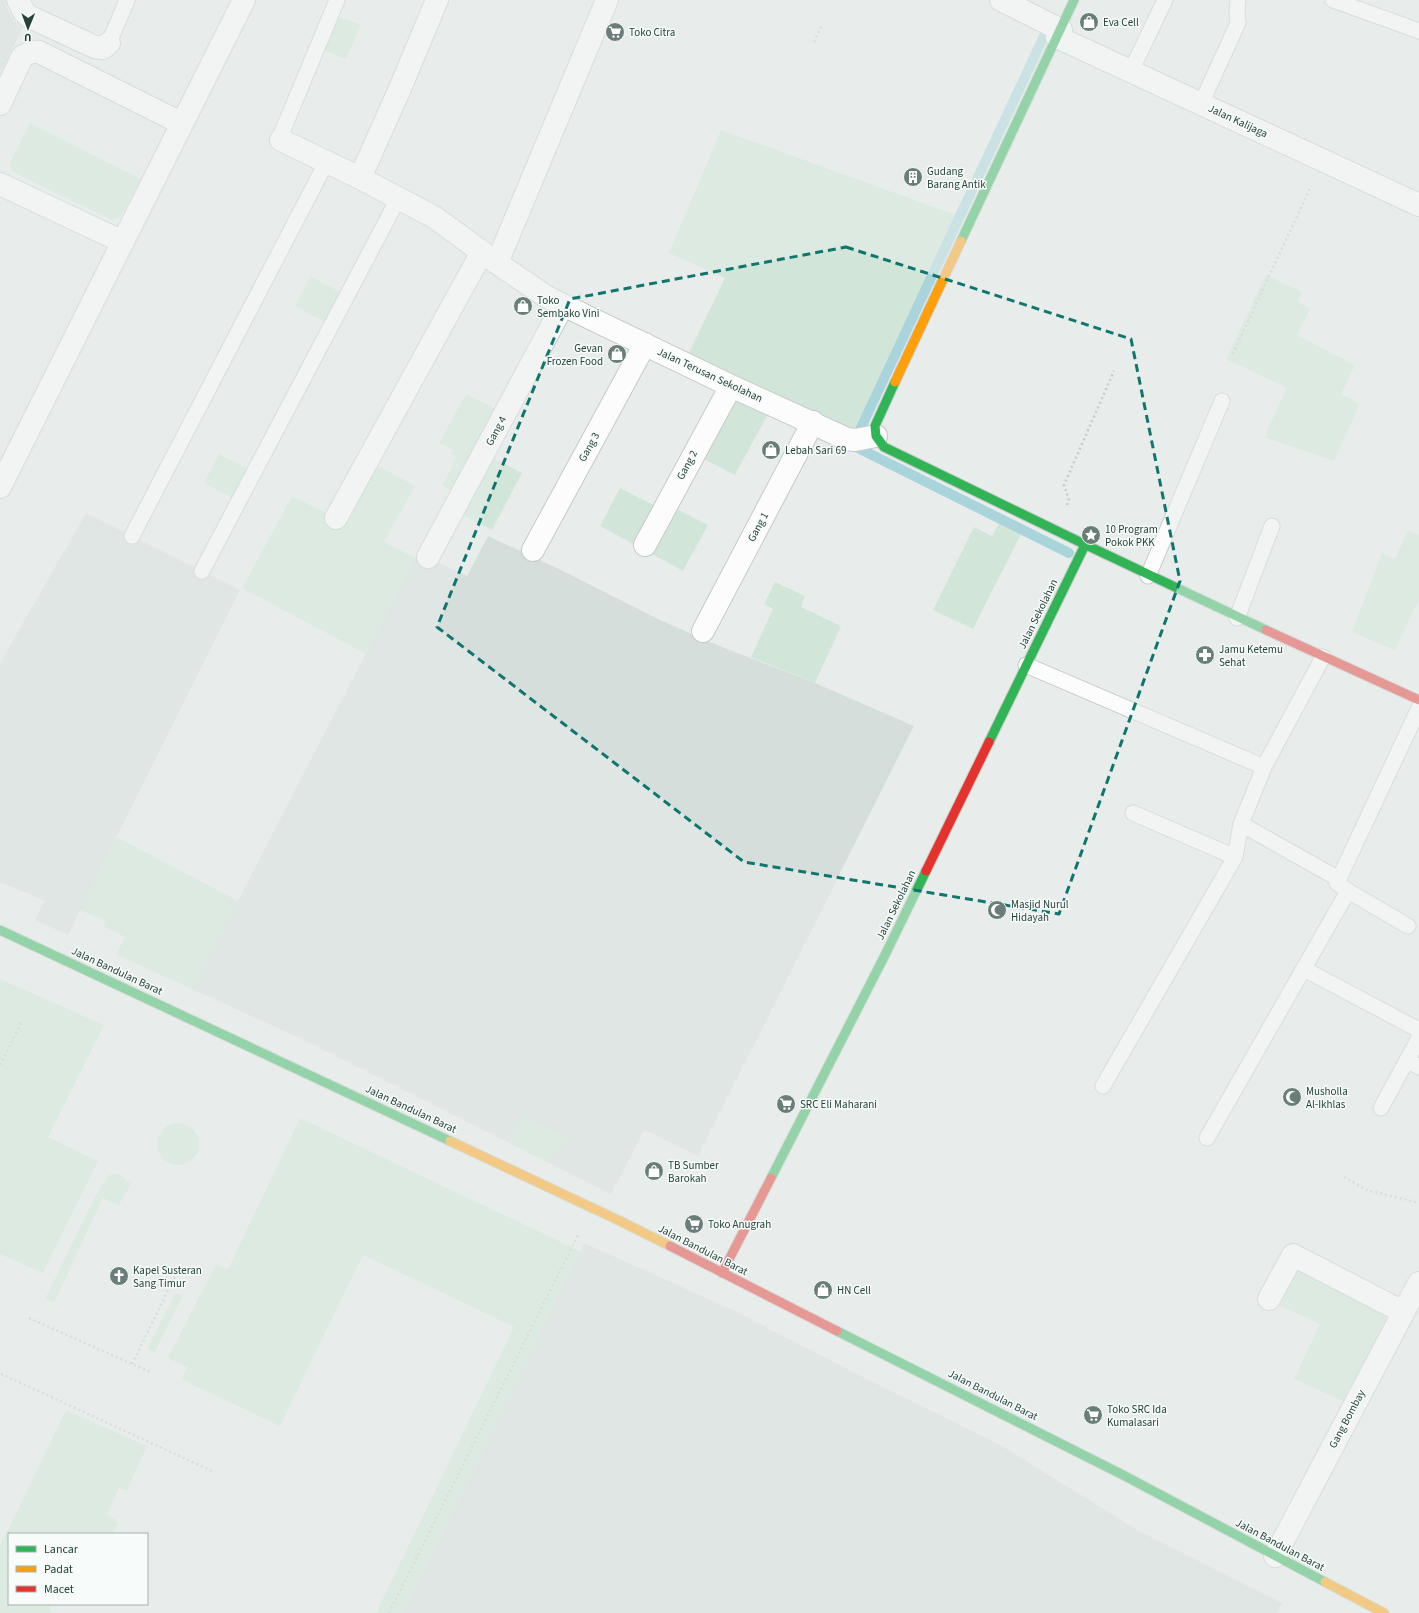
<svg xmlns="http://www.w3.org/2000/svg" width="1419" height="1613" font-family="'Source Sans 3',sans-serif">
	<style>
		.built { fill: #d6dedb }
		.green { fill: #d1e6d8 }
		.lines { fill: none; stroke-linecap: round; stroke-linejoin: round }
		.stream { stroke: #a9d4db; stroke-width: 10 }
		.lane-casing { stroke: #c5cac8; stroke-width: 17 }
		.street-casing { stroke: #c5cac8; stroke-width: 24 }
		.fast-casing { stroke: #c3cbc8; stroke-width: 11 }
		.slow-casing { stroke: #c3cbc8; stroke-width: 11 }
		.jam-casing { stroke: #c3cbc8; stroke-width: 11 }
		.path { stroke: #c3ccca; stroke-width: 2.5; stroke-dasharray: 2 3; stroke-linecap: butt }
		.lane { stroke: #fcfcfc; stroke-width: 15 }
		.street { stroke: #fcfcfc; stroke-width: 22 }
		.fast { stroke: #30b455; stroke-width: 9 }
		.slow { stroke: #ff9f0a; stroke-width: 9 }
		.jam { stroke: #e5322d; stroke-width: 9 }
		.marked { fill: none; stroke: #0f766e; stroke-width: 3; stroke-dasharray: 8 5; stroke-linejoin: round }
		.labels { text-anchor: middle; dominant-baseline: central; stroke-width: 3; stroke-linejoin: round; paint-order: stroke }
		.poi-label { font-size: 11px; fill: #24423a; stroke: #f7fbf9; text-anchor: start }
		.street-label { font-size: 11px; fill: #24423a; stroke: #f7fbf9 }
	</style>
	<rect width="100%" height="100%" fill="#e8edeb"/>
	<path class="built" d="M0 0H5L6 7 14 21 23 27 0 74Z
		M86 513 240 590 68 935 35 920 45 901 0 882V663Z
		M488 536 561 570 658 619 717 645 815 683 914 726 698 1156 644 1130 611 1194 306 1041 192 989 418 553 467 576Z
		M584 1243 733 1310 859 1375 1002 1446 1139 1531 1282 1603 1277 1613H403Z"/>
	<path class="green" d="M334 15 361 25 346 59 320 49Z
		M30 123 141 179 121 216 116 219H110L13 172 10 163Z
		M721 130 956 215 857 431 688 355 725 278 669 253Z
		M1266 275 1302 292 1297 302 1310 309 1297 335 1355 365 1341 394 1360 404 1334 461 1264 437 1287 388 1226 359Z
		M310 276 342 293 326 323 295 306Z
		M466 394 500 411 452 491 442 485 453 466 451 465 456 456 451 454 453 450 439 443Z
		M738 398 769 412 735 475 700 457 732 401Z
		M219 454 252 471 236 500 204 483Z
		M493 458 522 473 492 530 460 514Z
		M373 463 415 486 384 542 416 558 366 654 242 588 292 496 342 521Z
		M620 488 657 507 637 546 600 526Z
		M673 507 708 525 683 571 648 552Z
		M999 523 1021 534 973 629 933 610 974 527 992 536Z
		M1408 530 1419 535V599L1395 650 1352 632 1382 553 1395 559Z
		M775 582 805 596 801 607 841 626 815 683 751 657 773 609 764 604Z
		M117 837 238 901 192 989 116 955 125 937 103 926 105 921 80 910Z
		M0 979 104 1025 48 1137 98 1161 43 1273 0 1254Z
		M523 1115 571 1139 545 1161 509 1143Z
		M300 1118 580 1251 403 1613H376L514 1327 363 1255 280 1426 182 1380 187 1367 168 1358 216 1264 228 1269Z
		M157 1144a21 21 0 1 1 42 0a21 21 0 1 1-42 0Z
		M113 1174H119L131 1184 119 1205 103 1198 54 1303 45 1299 99 1189 108 1176Z
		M1295 1264 1392 1313 1345 1402 1294 1379 1320 1324 1273 1303Z
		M176 1293 183 1296 155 1352 147 1349Z
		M66 1410 147 1446 127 1491 119 1488 107 1515 119 1522 113 1534H9V1604H52L49 1610 55 1613H0V1546Z"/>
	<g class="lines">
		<path class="stream" d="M860 430 1044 36
			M852 445 1069 553"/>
		<g class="lane-casing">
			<path id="lane" d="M1333 0 1419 31
				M109 43 127 0
				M1131 71 1165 0
				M1201 104 1238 23 1237 13 1238 0
				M281 140 280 137 337 0
				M132 536 327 161
				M202 571 399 197
				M1148 576 1222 401
				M1237 618 1272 526
				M1026 665 1264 767 1323 657
				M1133 813 1235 857
				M1241 824 1339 879
				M1348 891 1408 926
				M1304 969 1419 1030
				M1407 1060 1419 1038
				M1103 1086 1235 857 1241 824 1264 767
				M1381 1108 1407 1060 1419 1067
				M1207 1138 1348 891 1337 883 1419 708"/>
		</g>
		<g class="street-casing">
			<path id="street" d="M18 0 24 12 30 17 95 47 103 48 109 43
				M1001 0 1061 30
				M1057 37 1419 205
				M0 104 22 57C28 53 32 51 39 52L181 123
				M281 140 360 178 434 217 497 263 547 297 563 305 731 386 847 439 855 440 876 436
				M360 178 398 93 437 0
				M0 184 123 242
				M497 263 607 0
				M0 487 244 0
				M336 518 482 252
				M645 545 731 386
				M533 550 645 344
				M428 557 563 305
				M703 631 813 422
				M1269 1299 1293 1255 1403 1312
				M1275 1556 1419 1283"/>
		</g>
		<g class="fast-casing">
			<path id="fast" d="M961 241 1074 0
				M895 382 875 426 876 436 884 447 1084 544 1266 630
				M989 742 1085 545
				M0 930 450 1141
				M771 1178 885 955 926 871
				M837 1331 1123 1475 1325 1582"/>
		</g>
		<g class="slow-casing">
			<path id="slow" d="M895 382 961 241
				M450 1141 620 1221 670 1246
				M1325 1582 1384 1613"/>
		</g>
		<g class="jam-casing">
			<path id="jam" d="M1266 630 1419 700
				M926 871 989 742
				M670 1246 837 1331
				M722 1273 771 1178"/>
		</g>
		<path class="path" d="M814 42 822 25
			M1233 354 1311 186
			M1067 505 1069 500 1064 485 1114 371
			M0 1065 22 1021
			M1344 1177 1367 1190 1419 1203
			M29 1318 150 1372
			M132 1364 177 1272
			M1 1374 212 1471
			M389 1613 579 1233"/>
		<use href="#lane" class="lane"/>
		<use href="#street" class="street"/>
		<use href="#fast" class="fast"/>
		<use href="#slow" class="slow"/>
		<use href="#jam" class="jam"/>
	</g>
	<path d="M0 0H1419V1613H0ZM846 247 1131 339 1180 581 1059 914 744 862 437 627 570 299Z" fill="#e8edeb" fill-opacity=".55" fill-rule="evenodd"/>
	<path class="marked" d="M846 247 1131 339 1180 581 1059 914 744 862 437 627 570 299Z"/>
	<defs>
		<g id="shop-disc" transform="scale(1)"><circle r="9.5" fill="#697e78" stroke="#f7fbf9"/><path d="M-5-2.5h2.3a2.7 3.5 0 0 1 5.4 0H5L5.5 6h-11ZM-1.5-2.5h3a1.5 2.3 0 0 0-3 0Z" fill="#fff"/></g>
		<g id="supermarket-disc" transform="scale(1)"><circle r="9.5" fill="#697e78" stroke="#f7fbf9"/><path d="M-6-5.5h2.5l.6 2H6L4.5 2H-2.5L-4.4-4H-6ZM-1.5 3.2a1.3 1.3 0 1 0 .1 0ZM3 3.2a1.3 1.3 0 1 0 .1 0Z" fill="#fff"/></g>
		<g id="building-disc" transform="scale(1)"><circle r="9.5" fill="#697e78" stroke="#f7fbf9"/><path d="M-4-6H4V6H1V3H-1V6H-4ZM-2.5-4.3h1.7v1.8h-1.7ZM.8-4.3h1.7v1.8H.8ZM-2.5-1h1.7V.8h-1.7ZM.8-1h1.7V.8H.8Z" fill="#fff"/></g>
		<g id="sight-disc" transform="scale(1)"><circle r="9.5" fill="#697e78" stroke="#f7fbf9"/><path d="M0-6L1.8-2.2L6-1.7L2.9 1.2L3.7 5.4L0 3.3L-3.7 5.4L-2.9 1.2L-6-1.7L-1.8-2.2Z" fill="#fff"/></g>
		<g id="pharmacy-disc" transform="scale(1)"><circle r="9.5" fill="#697e78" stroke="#f7fbf9"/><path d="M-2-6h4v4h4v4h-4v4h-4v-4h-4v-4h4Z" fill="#fff"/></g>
		<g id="mosque-disc" transform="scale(1)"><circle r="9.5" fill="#697e78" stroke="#f7fbf9"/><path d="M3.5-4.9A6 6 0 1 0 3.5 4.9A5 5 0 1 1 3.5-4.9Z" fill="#fff"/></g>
		<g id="church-disc" transform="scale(1)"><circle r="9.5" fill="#697e78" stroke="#f7fbf9"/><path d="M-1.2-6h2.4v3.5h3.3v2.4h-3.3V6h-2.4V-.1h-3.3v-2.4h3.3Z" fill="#fff"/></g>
	</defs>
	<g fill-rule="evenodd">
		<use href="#shop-disc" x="1089" y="22"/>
		<use href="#supermarket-disc" x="615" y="32"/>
		<use href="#building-disc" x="913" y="177"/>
		<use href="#shop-disc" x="523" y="306"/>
		<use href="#shop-disc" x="617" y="354"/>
		<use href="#shop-disc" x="771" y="450"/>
		<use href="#sight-disc" x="1091" y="535"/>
		<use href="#pharmacy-disc" x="1205" y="655"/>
		<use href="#mosque-disc" x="997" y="910"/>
		<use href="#mosque-disc" x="1292" y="1097"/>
		<use href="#supermarket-disc" x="786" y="1104"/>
		<use href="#shop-disc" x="654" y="1171"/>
		<use href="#supermarket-disc" x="694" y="1224"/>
		<use href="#church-disc" x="119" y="1276"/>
		<use href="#shop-disc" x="823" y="1290"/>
		<use href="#supermarket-disc" x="1093" y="1415"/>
	</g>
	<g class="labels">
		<g class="poi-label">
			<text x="1103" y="22">Eva Cell</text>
			<text x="629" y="32">Toko Citra</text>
			<text x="927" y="171">Gudang<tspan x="927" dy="13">Barang Antik</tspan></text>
			<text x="537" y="300">Toko<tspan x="537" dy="13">Sembako Vini</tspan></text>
			<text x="603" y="348" text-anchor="end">Gevan<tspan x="603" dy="13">Frozen Food</tspan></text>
			<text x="785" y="450">Lebah Sari 69</text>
			<text x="1105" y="529">10 Program<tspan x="1105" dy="13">Pokok PKK</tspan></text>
			<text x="1219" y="649">Jamu Ketemu<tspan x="1219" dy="13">Sehat</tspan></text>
			<text x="1011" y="904">Masjid Nurul<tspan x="1011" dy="13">Hidayah</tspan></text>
			<text x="1306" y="1091">Musholla<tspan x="1306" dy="13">Al-Ikhlas</tspan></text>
			<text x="800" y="1104">SRC Eli Maharani</text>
			<text x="668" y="1165">TB Sumber<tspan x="668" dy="13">Barokah</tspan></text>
			<text x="708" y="1224">Toko Anugrah</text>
			<text x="133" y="1270">Kapel Susteran<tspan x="133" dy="13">Sang Timur</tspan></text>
			<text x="837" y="1290">HN Cell</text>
			<text x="1107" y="1409">Toko SRC Ida<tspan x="1107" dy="13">Kumalasari</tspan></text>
		</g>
		<g class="street-label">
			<text transform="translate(1238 121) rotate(25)">Jalan Kalijaga</text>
			<text transform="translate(710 375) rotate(25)">Jalan Terusan Sekolahan</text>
			<text transform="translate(496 431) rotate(-62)">Gang 4</text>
			<text transform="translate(589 447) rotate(-61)">Gang 3</text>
			<text transform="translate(687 465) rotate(-62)">Gang 2</text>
			<text transform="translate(758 527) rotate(-62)">Gang 1</text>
			<text transform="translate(1038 614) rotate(-64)">Jalan Sekolahan</text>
			<text transform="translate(896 905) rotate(-64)">Jalan Sekolahan</text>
			<text transform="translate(117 971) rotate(25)">Jalan Bandulan Barat</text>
			<text transform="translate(411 1109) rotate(25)">Jalan Bandulan Barat</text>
			<text transform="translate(703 1250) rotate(27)">Jalan Bandulan Barat</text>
			<text transform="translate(993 1395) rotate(27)">Jalan Bandulan Barat</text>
			<text transform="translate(1347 1419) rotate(-62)">Gang Bombay</text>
			<text transform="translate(1280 1545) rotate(28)">Jalan Bandulan Barat</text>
		</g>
	</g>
	<rect x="8" y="1533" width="140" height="72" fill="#f7fbf9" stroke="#a3b1ad"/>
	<rect x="16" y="1546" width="20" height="6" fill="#30b455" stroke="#a3b1ad"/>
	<text x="44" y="1553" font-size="12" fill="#24423a">Lancar</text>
	<rect x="16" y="1566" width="20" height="6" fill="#ff9f0a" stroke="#a3b1ad"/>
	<text x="44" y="1573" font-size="12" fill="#24423a">Padat</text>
	<rect x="16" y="1586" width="20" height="6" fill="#e5322d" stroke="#a3b1ad"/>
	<text x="44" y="1593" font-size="12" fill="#24423a">Macet</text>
	<g transform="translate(28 28) rotate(181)" stroke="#f7fbf9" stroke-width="3" paint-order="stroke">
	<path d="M0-3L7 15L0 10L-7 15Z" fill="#24423a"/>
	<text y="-6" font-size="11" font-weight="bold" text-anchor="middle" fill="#24423a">U</text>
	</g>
</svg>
